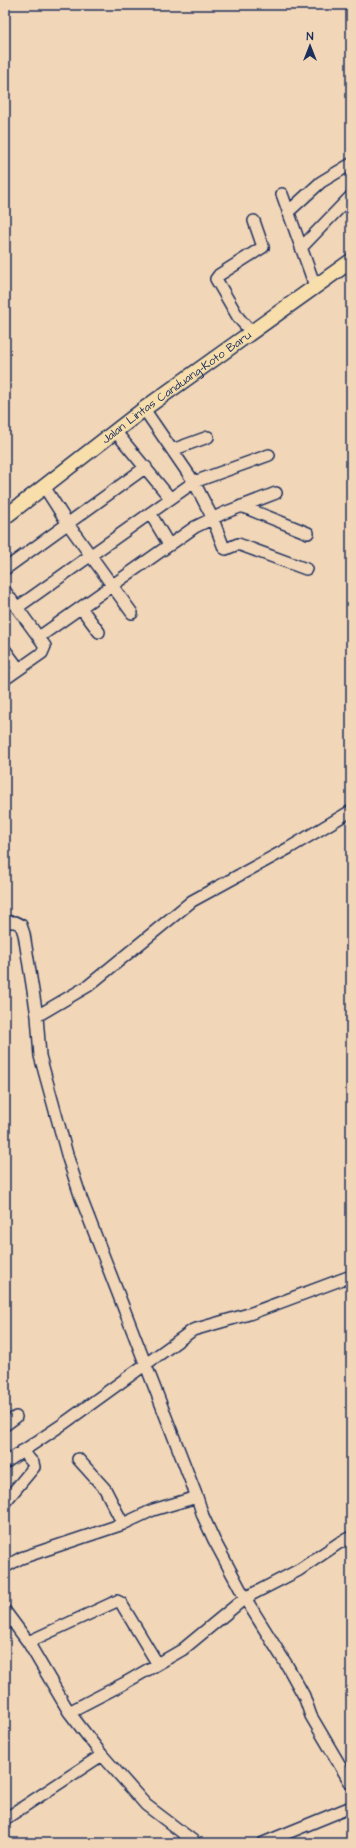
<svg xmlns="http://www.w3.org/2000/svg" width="356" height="1848" font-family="'Architects Daughter',sans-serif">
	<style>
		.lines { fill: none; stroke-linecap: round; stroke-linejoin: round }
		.minor-casing { stroke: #1b2f5e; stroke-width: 14 }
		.major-casing { stroke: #1b2f5e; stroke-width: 17 }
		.minor { stroke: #f1d6b8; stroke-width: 11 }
		.major { stroke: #f8deab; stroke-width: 14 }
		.labels { text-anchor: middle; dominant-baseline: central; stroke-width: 3; stroke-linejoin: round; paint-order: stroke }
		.street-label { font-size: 12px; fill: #1b2f5e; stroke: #f1d6b8 }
	</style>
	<rect width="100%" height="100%" fill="#f1d6b8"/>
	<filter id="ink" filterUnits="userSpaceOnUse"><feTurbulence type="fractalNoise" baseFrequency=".025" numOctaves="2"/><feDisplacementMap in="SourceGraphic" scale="8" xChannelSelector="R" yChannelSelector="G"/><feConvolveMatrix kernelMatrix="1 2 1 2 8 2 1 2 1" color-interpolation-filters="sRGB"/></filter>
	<g filter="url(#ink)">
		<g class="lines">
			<g class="minor-casing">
				<path id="minor" d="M282 194 315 286
					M288 212 321 182 351 164
					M301 248 351 196
					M250 331 238 317 216 279 219 275 263 247 254 221
					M144 409 194 482 212 517 224 548 226 549 238 544 306 569
					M115 431 170 498
					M172 450 208 437
					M45 488 68 524 132 613
					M241 506 308 533
					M150 513 169 545
					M5 569 146 467
					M5 591 45 646 42 653 5 679
					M18 607 194 482 269 455
					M81 608 99 632
					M39 637 195 527 224 513 276 493
					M5 650 19 669
					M5 922H15L21 925 24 934 37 1016 40 1056 68 1158 81 1198 197 1497 203 1516 214 1540 245 1598 288 1667 304 1696 311 1716 351 1784
					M37 1016 88 986 192 901 289 848 351 811
					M5 1425 16 1417
					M78 1459 105 1489 123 1524
					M5 1463 63 1424 193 1330 249 1314 351 1276
					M5 1502 34 1467 33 1463 22 1451
					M5 1567 21 1558 123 1524 153 1510 197 1497
					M5 1611 28 1642 69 1712 102 1755 146 1805 196 1843
					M28 1642 117 1601 121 1603 157 1663
					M69 1712 123 1684 182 1650 245 1598 299 1570 339 1543 351 1537
					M5 1819 102 1755
					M263 1843 351 1807"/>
			</g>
			<g class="major-casing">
				<g id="major">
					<path id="s1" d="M5 517 144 409 351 261"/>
				</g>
			</g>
			<use href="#minor" class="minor"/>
			<use href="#major" class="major"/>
		</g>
	</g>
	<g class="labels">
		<g class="street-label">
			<text stroke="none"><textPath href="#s1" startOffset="215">Jalan Lintas Canduang-Koto Baru</textPath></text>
		</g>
	</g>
	<rect width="356" height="1848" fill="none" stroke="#f1d6b8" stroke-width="20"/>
	<rect x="10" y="10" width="336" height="1828" fill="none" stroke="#1b2f5e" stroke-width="1.5" filter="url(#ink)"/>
	<g transform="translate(310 46)" stroke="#f1d6b8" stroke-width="3" paint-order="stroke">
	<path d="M0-3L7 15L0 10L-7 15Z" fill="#1b2f5e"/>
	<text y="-6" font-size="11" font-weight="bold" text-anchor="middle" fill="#1b2f5e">N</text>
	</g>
</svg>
